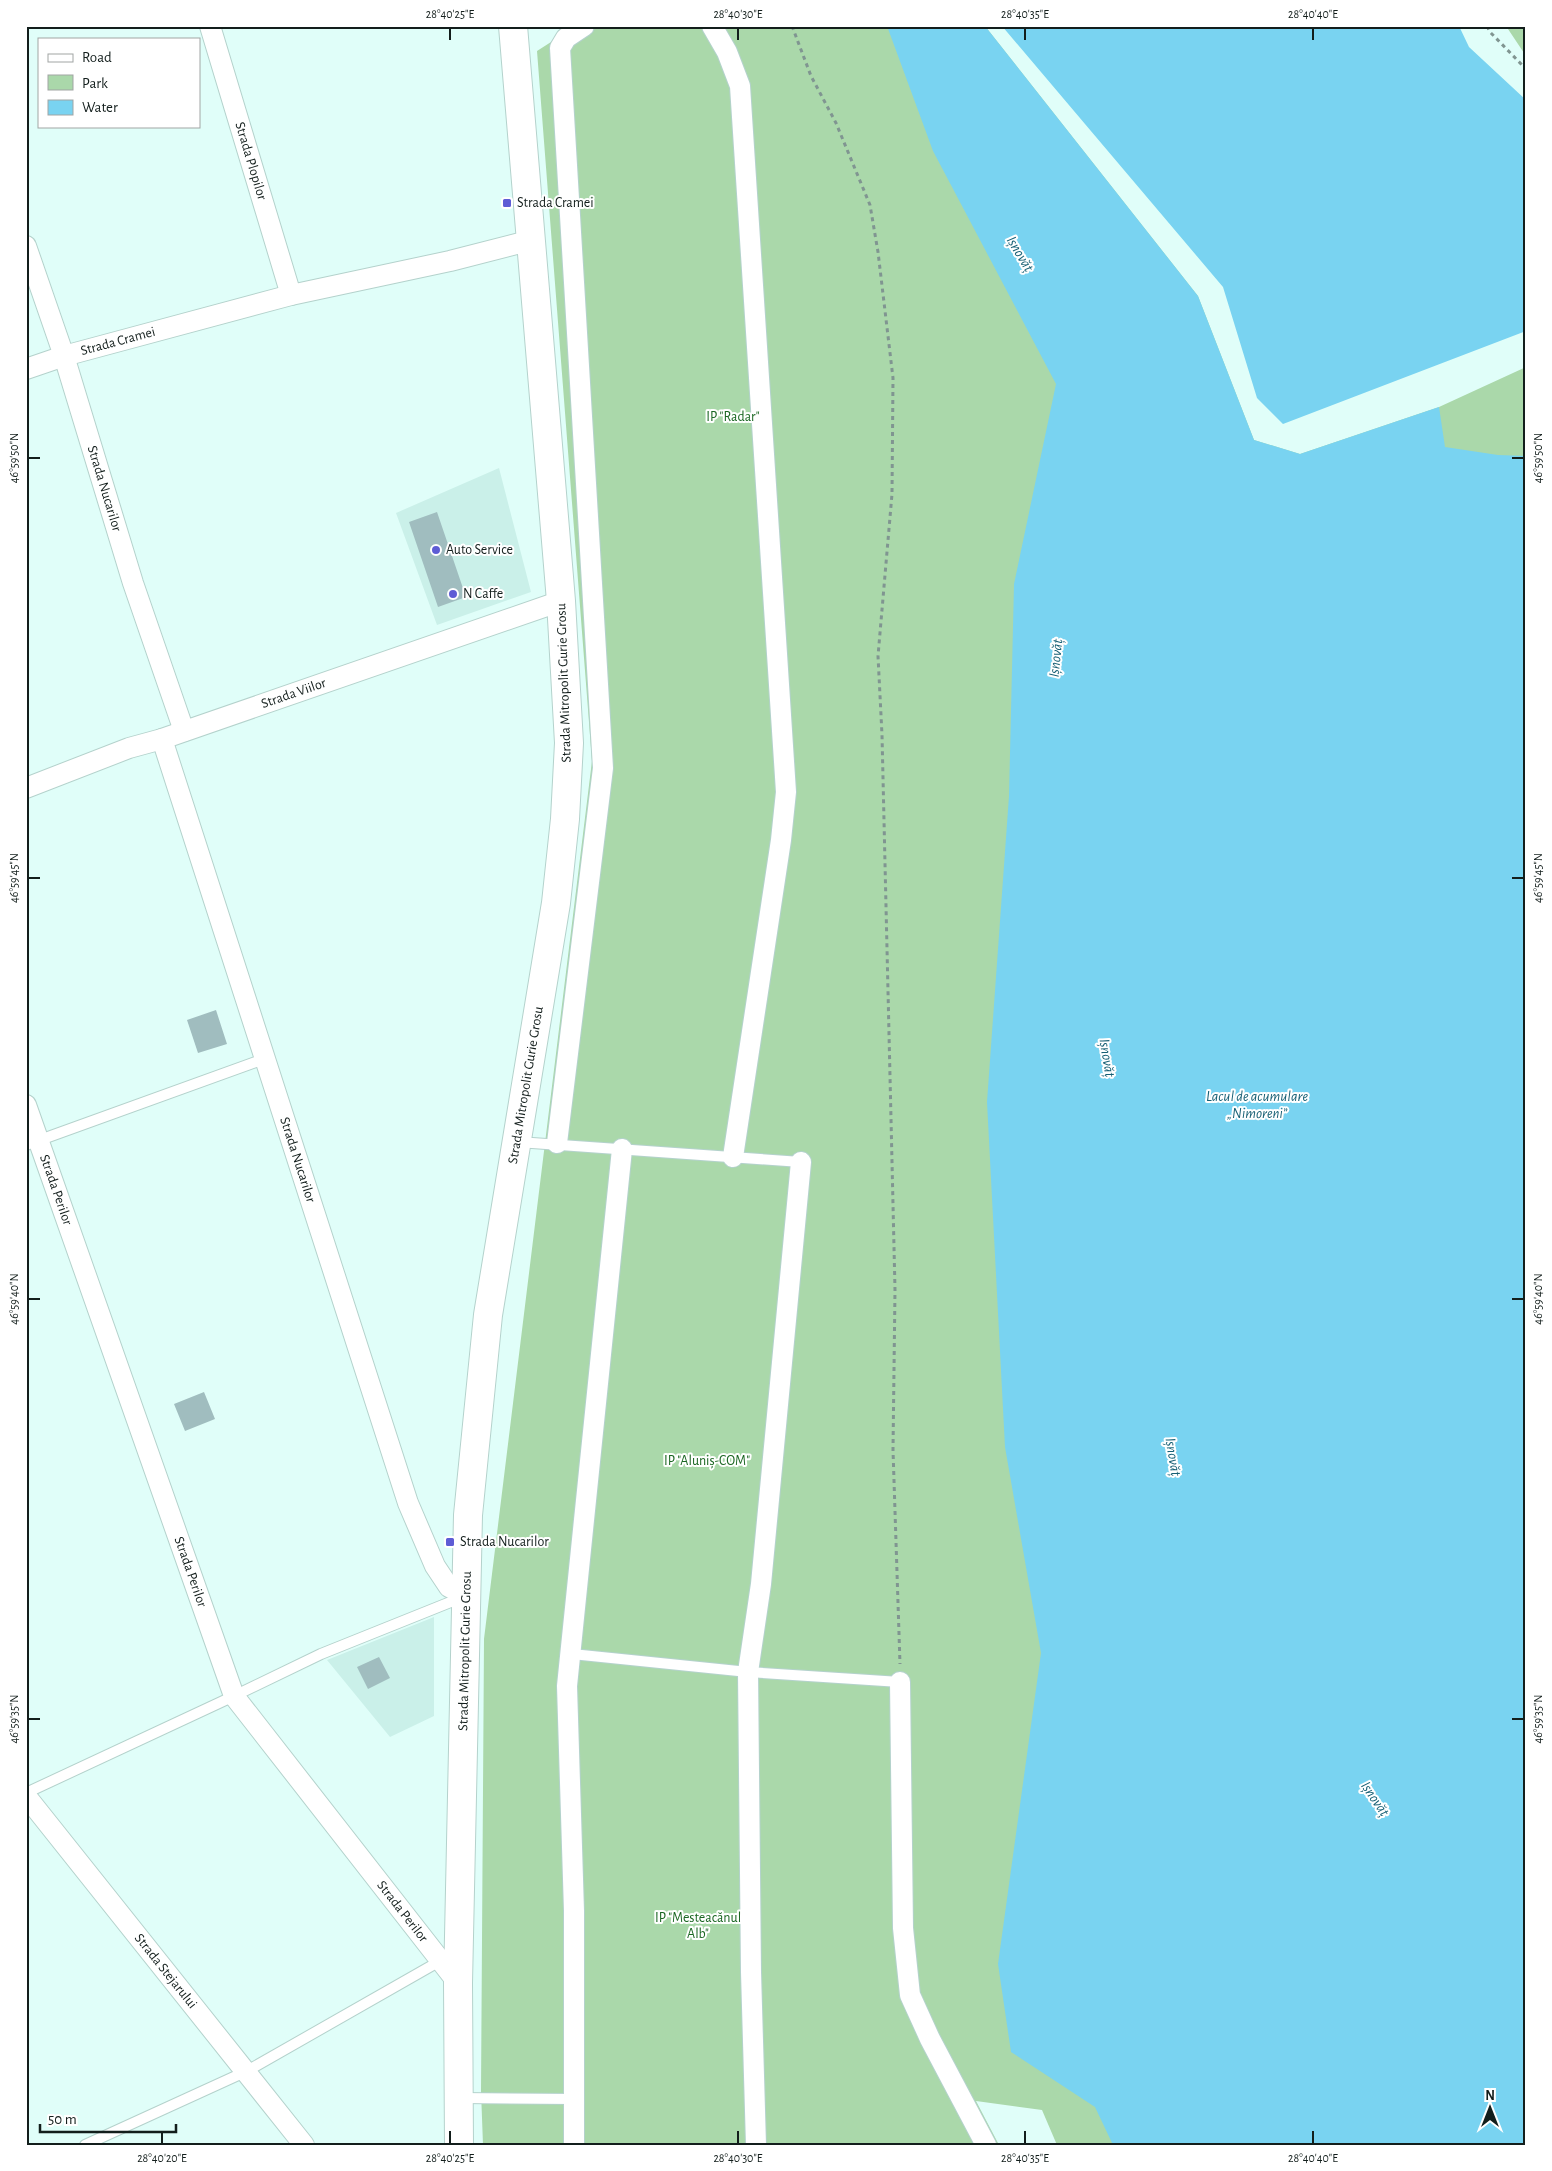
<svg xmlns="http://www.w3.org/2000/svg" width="1552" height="2171" font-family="'Alegreya Sans',sans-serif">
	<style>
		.built { fill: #caf0e9 }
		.green { fill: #aad8aa }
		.water { fill: #79d3f1 }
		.building { fill: #a0bdbf }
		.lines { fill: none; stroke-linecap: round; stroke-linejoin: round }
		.service-casing { stroke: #b4d2cc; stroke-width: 12 }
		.minor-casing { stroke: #b4d2cc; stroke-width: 22 }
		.secondary-casing { stroke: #b4d2cc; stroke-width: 30 }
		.path { stroke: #809591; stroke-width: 3; stroke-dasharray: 4 4; stroke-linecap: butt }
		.service { stroke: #fff; stroke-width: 10 }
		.minor { stroke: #fff; stroke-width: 20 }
		.secondary { stroke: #fff; stroke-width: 28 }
		.ticks { fill: none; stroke: #131e1c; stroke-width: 2 }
		.poi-dot { fill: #5e5cd5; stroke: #fff; stroke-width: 2 }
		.labels { text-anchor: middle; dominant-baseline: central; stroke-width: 4; stroke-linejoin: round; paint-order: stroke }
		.street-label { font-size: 14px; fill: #131e1c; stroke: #fff }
		.poi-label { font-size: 14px; fill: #131e1c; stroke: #fff; text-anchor: start }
		.park-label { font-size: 14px; fill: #1b6723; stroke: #fff }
		.water-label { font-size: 15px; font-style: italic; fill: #165f74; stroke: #fff }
		.neatline { fill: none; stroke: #131e1c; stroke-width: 2 }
		.ticks-label { font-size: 12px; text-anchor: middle; fill: #131e1c }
	</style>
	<rect width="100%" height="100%" fill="#e0fef9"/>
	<path class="built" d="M499 468 531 592 437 625 396 513Z
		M434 1617V1716L390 1737 327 1660Z"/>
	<path class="green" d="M576 26H985L1198 296 1254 440 1300 454 1439 407 1526 367V709L1105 2093 1134 2145H1057L1042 2110 976 2101 999 2145H483L481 2091 484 1639 592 761 537 51Z
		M1506 26H1526V55L1524 53Z"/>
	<path class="water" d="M887 26H985L1198 296 1254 440 1300 454 1439 407 1445 447 1498 455 1526 456V2145H1113L1095 2107 1011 2052 998 1964 1041 1653 1005 1447 987 1102 1009 796 1014 584 1056 384 933 151Z
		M1002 26H1459L1469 47 1526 100V331L1283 424 1257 398 1223 287Z"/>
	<path class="building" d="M437 512 466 597 438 607 409 522Z
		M216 1010 227 1044 198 1053 187 1020Z
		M204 1392 215 1419 185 1431 174 1404Z
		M379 1657 390 1678 368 1689 357 1667Z"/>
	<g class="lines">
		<g class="service-casing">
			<path id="service" d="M518 1142 801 1162
				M26 1145 264 1059
				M572 1654 748 1672 900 1682
				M26 1793 234 1696 321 1654 463 1597
				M460 2098 574 2099
				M85 2145 247 2071 440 1961"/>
		</g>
		<g class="minor-casing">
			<g id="minor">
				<path id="s1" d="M210 26 291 295"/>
				<path d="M712 26 727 52 740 86 786 792 781 840 733 1157"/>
				<path id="s2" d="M26 246 64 356 133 583 184 731"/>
				<path id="s3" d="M26 369 64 356 291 295 450 261 532 240"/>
				<path id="s4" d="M162 739 408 1503 435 1566 449 1587 466 1596"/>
				<path id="s5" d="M26 788 129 748 162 739 561 601"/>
				<path id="s6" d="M26 1105 234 1696 458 1983"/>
				<path d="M557 1143 603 768 560 48 566 38 584 26"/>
				<path d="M900 1682 903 1928 910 1995 930 2039 986 2145"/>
				<path id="s7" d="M26 1796 304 2145"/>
				<path d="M574 2145V1911L567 1686 622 1149"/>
				<path d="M756 2145 751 1972 748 1672 761 1584 801 1162"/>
			</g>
		</g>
		<g class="secondary-casing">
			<g id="secondary">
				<path id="s8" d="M459 2145 458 1983 468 1515 488 1315 556 903 565 819 569 743 561 601 513 26"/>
			</g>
		</g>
		<path class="path" d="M792 26 811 76 836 123 870 205 878 252 893 378 892 494 878 656 882 735 895 1290 893 1450 900 1664
			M1487 26 1490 32 1526 69"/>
		<use href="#service" class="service"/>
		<use href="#minor" class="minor"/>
		<use href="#secondary" class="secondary"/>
	</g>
	<path class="ticks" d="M450 28V40M738 28V40M1025 28V40M1313 28V40M28 458H40M1512 458H1524M28 878H40M1512 878H1524M28 1299H40M1512 1299H1524M28 1719H40M1512 1719H1524M162 2131V2144M450 2131V2144M738 2131V2144M1025 2131V2144M1313 2131V2144"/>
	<g class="poi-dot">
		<rect x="502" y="198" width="10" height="10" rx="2.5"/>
		<circle cx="436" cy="550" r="5"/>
		<circle cx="453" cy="594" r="5"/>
		<rect x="445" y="1537" width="10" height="10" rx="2.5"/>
	</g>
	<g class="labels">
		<g class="street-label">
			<text stroke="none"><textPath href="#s1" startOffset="141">Strada Plopilor</textPath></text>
			<text stroke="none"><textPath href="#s3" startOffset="96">Strada Cramei</textPath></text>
			<text stroke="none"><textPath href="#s2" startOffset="255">Strada Nucarilor</textPath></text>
			<text transform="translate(564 683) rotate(-92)">Strada Mitropolit Gurie Grosu</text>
			<text stroke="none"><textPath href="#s5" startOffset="284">Strada Viilor</textPath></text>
			<text stroke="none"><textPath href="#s8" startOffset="1064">Strada Mitropolit Gurie Grosu</textPath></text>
			<text stroke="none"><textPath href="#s4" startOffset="442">Strada Nucarilor</textPath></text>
			<text stroke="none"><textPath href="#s6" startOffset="90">Strada Perilor</textPath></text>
			<text stroke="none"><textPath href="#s6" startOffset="495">Strada Perilor</textPath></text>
			<text stroke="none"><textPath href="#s8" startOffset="494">Strada Mitropolit Gurie Grosu</textPath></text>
			<text stroke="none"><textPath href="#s6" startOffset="900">Strada Perilor</textPath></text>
			<text stroke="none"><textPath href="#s7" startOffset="224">Strada Stejarului</textPath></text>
		</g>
		<g class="poi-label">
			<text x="517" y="203">Strada Cramei</text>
			<text x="446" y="550">Auto Service</text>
			<text x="463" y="594">N Caffe</text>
			<text x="460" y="1542">Strada Nucarilor</text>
		</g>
		<g class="park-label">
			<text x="733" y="417">IP "Radar"</text>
			<text x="707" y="1461">IP "Aluniș-COM"</text>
			<text x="698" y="1918">IP "Mesteacănul<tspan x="698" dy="16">Alb"</tspan></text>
		</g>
		<g class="water-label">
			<text transform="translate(1020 254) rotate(59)">Ișnovăț</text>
			<text transform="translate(1056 658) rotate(-84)">Ișnovăț</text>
			<text transform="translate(1107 1058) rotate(81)">Ișnovăț</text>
			<text x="1257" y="1096">Lacul de acumulare<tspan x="1257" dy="17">„Nimoreni”</tspan></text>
			<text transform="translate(1173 1457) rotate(81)">Ișnovăț</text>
			<text transform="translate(1375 1799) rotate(56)">Ișnovăț</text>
		</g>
	</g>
	<rect width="1552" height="2171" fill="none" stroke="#ffffff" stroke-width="55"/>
	<rect x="38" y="38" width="162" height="90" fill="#ffffff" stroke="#a1a5a4"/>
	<rect x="48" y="54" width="25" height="8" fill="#ffffff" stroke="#a1a5a4"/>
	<text x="82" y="62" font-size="15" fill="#131e1c">Road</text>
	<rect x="48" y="75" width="25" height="15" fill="#aad8aa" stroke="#a1a5a4"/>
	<text x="82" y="88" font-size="15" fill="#131e1c">Park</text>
	<rect x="48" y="100" width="25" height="15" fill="#79d3f1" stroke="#a1a5a4"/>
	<text x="82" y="112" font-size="15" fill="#131e1c">Water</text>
	<g transform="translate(1490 2108)" stroke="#ffffff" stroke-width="4" paint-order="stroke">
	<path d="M0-4L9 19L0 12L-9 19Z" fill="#131e1c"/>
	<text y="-8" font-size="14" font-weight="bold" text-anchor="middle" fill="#131e1c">N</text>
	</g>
	<path d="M40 2124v8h136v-8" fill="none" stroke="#131e1c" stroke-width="2.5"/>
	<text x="48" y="2124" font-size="15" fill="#131e1c" stroke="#ffffff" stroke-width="4" paint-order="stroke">50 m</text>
	<rect x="28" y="28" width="1496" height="2116" class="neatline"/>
	<g class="ticks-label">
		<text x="450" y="18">28°40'25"E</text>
		<text x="738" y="18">28°40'30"E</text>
		<text x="1025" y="18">28°40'35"E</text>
		<text x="1313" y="18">28°40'40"E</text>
		<text transform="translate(14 458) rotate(-90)" y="4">46°59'50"N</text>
		<text transform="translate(1538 458) rotate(-90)" y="4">46°59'50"N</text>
		<text transform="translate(14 878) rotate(-90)" y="4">46°59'45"N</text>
		<text transform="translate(1538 878) rotate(-90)" y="4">46°59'45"N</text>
		<text transform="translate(14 1299) rotate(-90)" y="4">46°59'40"N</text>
		<text transform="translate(1538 1299) rotate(-90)" y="4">46°59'40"N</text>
		<text transform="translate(14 1719) rotate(-90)" y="4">46°59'35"N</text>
		<text transform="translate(1538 1719) rotate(-90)" y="4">46°59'35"N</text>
		<text x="162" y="2162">28°40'20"E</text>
		<text x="450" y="2162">28°40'25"E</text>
		<text x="738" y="2162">28°40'30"E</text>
		<text x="1025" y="2162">28°40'35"E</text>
		<text x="1313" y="2162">28°40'40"E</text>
	</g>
</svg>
